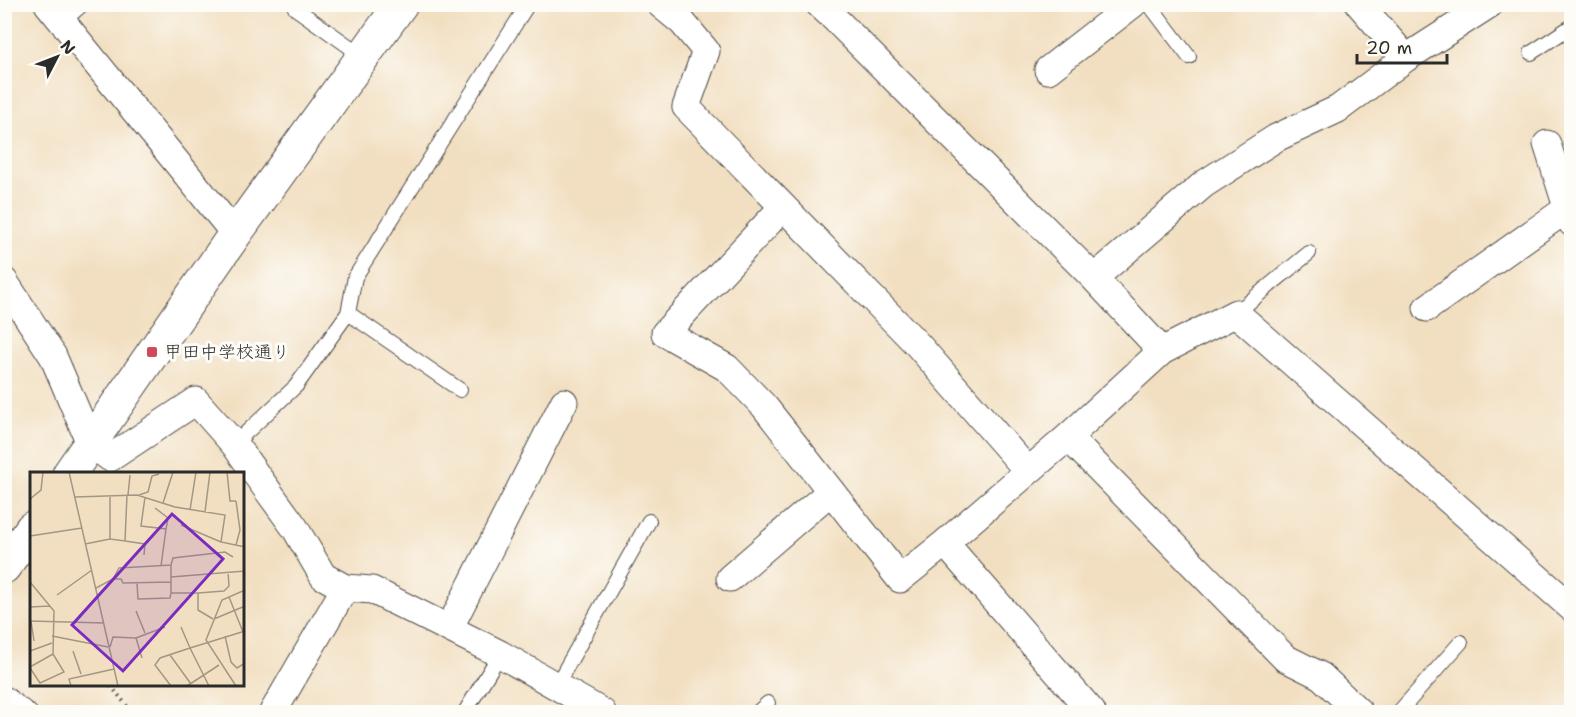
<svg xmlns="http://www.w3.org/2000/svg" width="1576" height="717" font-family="'Shantell Sans','Klee One',sans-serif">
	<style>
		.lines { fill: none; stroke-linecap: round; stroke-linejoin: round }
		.lane-casing { stroke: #494642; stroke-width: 16 }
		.street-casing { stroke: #494642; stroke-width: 29 }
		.secondary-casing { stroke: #494642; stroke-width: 35 }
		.path { stroke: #494642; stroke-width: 4; stroke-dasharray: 1.5 4.5; stroke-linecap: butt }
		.lane { stroke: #fff; stroke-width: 14 }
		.street { stroke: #fff; stroke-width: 27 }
		.secondary { stroke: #fff; stroke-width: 33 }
		.poi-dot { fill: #d1495b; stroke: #fdfcf7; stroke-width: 2 }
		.labels { text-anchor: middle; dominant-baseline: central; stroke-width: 6; stroke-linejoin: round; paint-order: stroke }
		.poi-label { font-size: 18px; fill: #2b2b2b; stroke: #fdfcf7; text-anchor: start }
		.inset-road { fill: none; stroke: #a29785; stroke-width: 1.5 }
		.view { fill: #7b2cbf; fill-opacity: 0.15; stroke: #7b2cbf; stroke-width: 3 }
		.inset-edge { fill: none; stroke: #2b2b2b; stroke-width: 3 }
	</style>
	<rect width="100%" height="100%" fill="#fdfcf7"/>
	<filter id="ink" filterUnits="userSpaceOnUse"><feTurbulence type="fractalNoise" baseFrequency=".0167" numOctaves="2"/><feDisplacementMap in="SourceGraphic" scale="12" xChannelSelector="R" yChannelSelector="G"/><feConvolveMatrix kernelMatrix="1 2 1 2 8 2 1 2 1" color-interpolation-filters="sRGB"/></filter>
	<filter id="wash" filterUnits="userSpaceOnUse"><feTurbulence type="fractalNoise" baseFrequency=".008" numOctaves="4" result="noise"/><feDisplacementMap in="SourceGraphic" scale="24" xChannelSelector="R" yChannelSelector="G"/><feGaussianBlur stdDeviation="1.35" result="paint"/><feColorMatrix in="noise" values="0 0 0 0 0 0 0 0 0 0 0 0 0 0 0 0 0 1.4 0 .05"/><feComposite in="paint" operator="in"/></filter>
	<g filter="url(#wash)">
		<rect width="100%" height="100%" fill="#f2dfc1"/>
	</g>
	<g filter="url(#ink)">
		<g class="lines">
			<g class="lane-casing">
				<path id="lane" d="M1149 4 1189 57
					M295 8 364 57
					M62 22 83 4
					M1531 53 1572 26
					M1236 313 1309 253
					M460 390 348 313 355 277 528 4
					M234 444 296 386 348 313
					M556 686 649 521
					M4 692 30 712
					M465 712 500 654
					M758 712 768 703
					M1399 712 1461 642"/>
			</g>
			<g class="street-casing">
				<path id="street" d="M48 4 235 234
					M660 4 682 22 706 51 686 107 918 345 1028 471
					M819 4 836 20 1094 278 1162 351 1068 437 945 543 1092 712
					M1406 58 1490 4
					M1048 70 1133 4
					M1547 144 1572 223
					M783 207 665 333 727 368 764 406 900 579 945 543
					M1094 278 1204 184 1276 138 1338 109 1406 58 1359 4
					M4 281 53 356 90 443 110 458 196 401 234 444 295 528 323 576 345 588
					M1427 308 1568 208
					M1162 351 1236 313 1572 608
					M1068 437 1285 658 1321 676 1359 712
					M730 578 831 491
					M450 627 564 402
					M273 712 345 588 372 590 500 654 602 712"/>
			</g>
			<g class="secondary-casing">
				<path id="secondary" d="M69 474 235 234 401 4
					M4 567 32 528"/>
			</g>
			<path class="path" d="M111 686 132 712"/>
			<use href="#lane" class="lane"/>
			<use href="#street" class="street"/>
			<use href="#secondary" class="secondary"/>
		</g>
	</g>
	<rect class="poi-dot" x="146" y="346" width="12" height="12" rx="3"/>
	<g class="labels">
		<g class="poi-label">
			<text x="164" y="352">甲田中学校通り</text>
		</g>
	</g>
	<g transform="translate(30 472)">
		<rect width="214" height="214" fill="#f2dfc1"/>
		<path class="inset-road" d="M39 0 88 214M197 0 200 29H206M98 23 100 3M109 23 118 20 122 4 129 2M45 25 107 23 145 35 195 43 191 70 215 75M115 25 111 54 136 57 131 94M0 27 11 18 13 0M133 31 143 0M125 36 138 46 136 57M160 38 166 0M175 40 180 0M151 53 191 70M0 64 52 56M80 67V24M95 69 115 72 114 83M55 72 80 67 95 69 97 23M206 73 210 58 206 29M141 93 143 86 195 80 203 85M141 105 215 99M83 107H91L93 111 141 110M0 110 24 139 23 182 34 200 10 211 0 196M107 111 108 127 140 126 141 121M66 116 83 107 89 96 141 93V121H168V138L183 147M168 121 194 119 199 114 198 100M27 123 62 98M199 125 213 160M0 135 20 134M106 139 115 161M184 147 215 134M0 149 74 151M1 149 4 169M22 164 78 175M195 164 201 190 207 196 215 191M80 175 83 165 106 166M0 179 22 171M43 179 51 202M140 183 161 212M112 186 106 166 135 155M0 195 23 182M41 214 39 207 84 197M141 214 125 193 130 186 160 176 151 155M157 214 189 193M179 214 160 176 215 159M206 214 176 168 192 128 215 118"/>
		<path class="view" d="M142 42 193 87 93 199 42 153Z"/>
		<rect width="214" height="214" class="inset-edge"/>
	</g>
	<rect width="1576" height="717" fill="none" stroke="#fdfcf7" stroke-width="24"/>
	<g transform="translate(57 57) rotate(48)" stroke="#fdfcf7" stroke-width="4.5" paint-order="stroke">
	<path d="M0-4.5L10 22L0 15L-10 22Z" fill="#2b2b2b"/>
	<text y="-9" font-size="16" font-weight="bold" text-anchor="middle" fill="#2b2b2b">N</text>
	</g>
	<path d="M1357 54v9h90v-9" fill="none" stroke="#2b2b2b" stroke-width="3"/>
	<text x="1366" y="54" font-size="18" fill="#2b2b2b" stroke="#fdfcf7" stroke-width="4.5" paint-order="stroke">20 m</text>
</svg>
